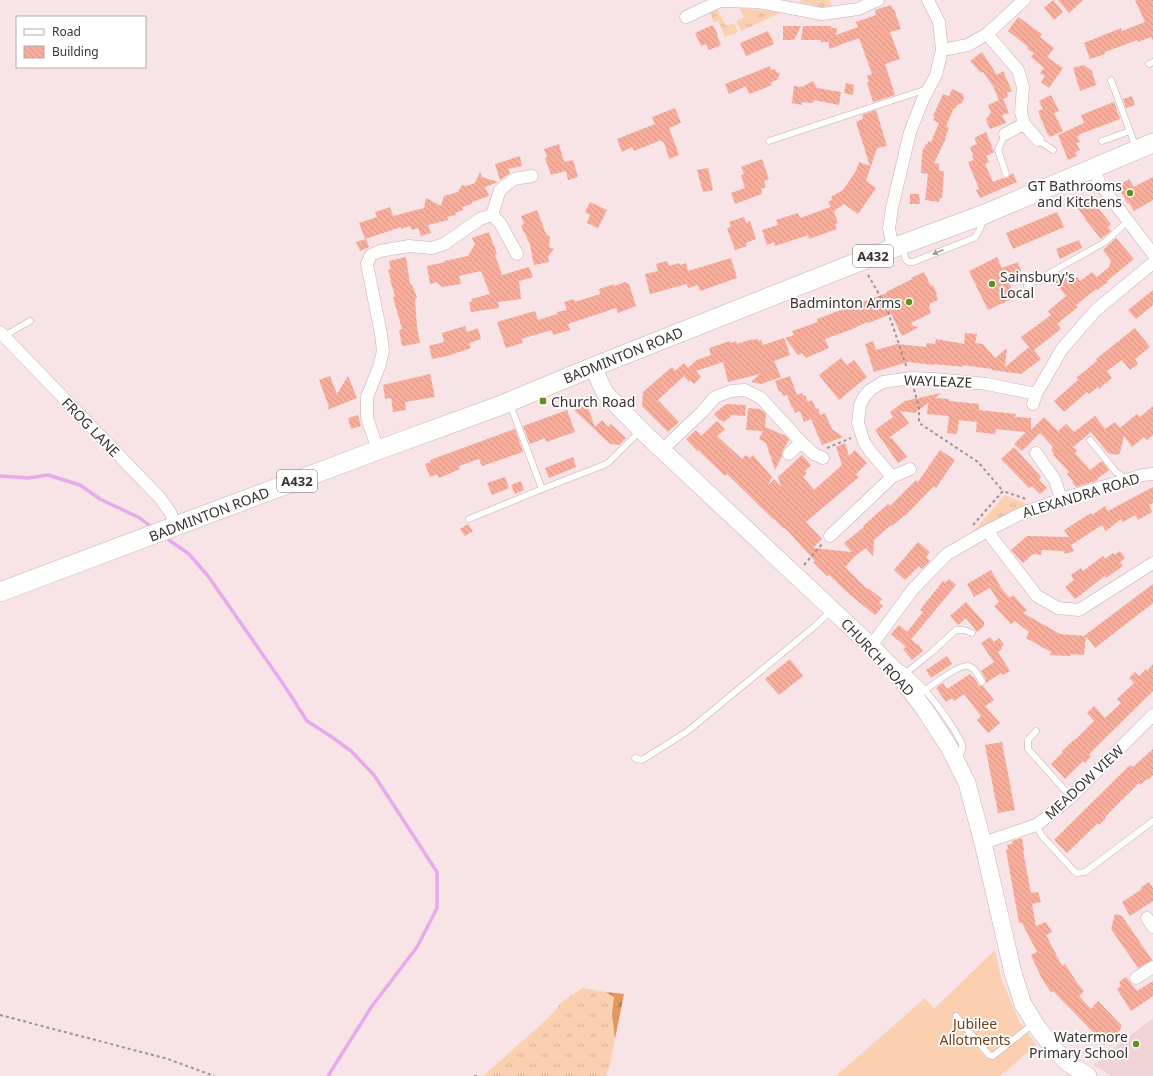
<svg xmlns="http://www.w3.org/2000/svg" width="1153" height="1076" font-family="'Noto Sans',sans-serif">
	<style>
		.built { fill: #efd3d6 }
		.grass { fill: url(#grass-tufts) }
		.forest { fill: url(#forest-firs) }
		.garden { fill: #fad0b1 }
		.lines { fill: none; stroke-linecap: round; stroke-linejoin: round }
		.stream { stroke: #e8a9ee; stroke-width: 3.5 }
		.building { fill: url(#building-back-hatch) }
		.lane-casing { stroke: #c2aeb0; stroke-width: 7 }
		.street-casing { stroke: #c2aeb0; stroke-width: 13 }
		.secondary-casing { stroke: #c2aeb0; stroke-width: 18 }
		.primary-casing { stroke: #c2aeb0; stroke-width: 20 }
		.path { stroke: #a09193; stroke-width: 2; stroke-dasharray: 3 3; stroke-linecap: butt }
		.lane { stroke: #fff; stroke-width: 6 }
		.street { stroke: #fff; stroke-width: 12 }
		.secondary { stroke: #fff; stroke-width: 17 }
		.primary { stroke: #fff; stroke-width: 19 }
		.oneway { fill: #9c9898 }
		.poi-dot { fill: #628f22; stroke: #fff; stroke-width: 1.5 }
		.labels { text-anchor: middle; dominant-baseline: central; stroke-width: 3.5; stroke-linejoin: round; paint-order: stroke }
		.shield { fill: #fff; stroke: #746f70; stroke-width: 1 }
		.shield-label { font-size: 13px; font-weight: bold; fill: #393132 }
		.poi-label { font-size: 14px; fill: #393132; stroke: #fff; text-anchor: end }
		.street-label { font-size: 14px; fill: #393132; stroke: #fff }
		.park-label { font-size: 14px; fill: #6e3e10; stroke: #fff }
	</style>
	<defs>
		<pattern id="grass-tufts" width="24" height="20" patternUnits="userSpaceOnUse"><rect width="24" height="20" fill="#fad0b1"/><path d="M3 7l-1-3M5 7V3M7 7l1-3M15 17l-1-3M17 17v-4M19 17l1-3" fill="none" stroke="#d7b399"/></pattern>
		<pattern id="forest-firs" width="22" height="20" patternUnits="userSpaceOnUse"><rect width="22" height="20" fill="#e2985c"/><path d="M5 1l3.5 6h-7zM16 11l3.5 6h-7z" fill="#b87d4d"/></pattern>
		<pattern id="building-back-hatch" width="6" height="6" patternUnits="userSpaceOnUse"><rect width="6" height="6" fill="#f9ad9a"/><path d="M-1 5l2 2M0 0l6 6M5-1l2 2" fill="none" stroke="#d69585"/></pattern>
	</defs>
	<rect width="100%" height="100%" fill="#f8e4e6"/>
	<path class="built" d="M1153 1019V1076H1112L1093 1065 1145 1024Z"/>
	<path class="grass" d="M803 0H829L832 6 820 7 798 2Z
		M717 8 726 26 734 23 738 32 725 37 718 21 714 23 710 13 711 11Z
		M739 8 778 12V14L741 31 736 21 744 17Z
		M1005 495 1032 506 970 535Z
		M582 988 606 992 614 997 612 1014 615 1039 610 1065 606 1076H483L548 1018 562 1002Z"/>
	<path class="forest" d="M606 992 624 994 615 1039 612 1014 614 997Z"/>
	<path class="garden" d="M995 950 1001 978 1019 1021 1036 1045 1000 1076H836L925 998 934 1009Z"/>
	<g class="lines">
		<path class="stream" d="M0 476 28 478 48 475 80 485 100 499 140 518 150 526
			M169 540 189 554 208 576 286 688 307 721 329 735 351 751 374 775 437 872V908L431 920 417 947 395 976 372 1006 328 1076"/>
	</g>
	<path class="building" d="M1053 0 1063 12 1054 20 1044 8Z
		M1058 0H1083L1069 13Z
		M1135 0H1153V41L1151 37 1138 42 1137 40 1105 52V54L1090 59 1084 43 1121 28 1122 31 1145 22Z
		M891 5 893 10 894 9 901 29 890 32 900 59 885 64 895 95 873 102 867 83 869 82 867 76 872 74 859 38 829 49V42H821V40H801L803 26H831V28H837L836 35 858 27 856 22 876 15 875 10Z
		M1018 17 1042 34 1040 37 1054 48 1047 57 1063 68 1049 88 1041 82 1045 76 1040 73 1044 68 1031 57 1034 53 1027 49 1028 47 1022 42 1008 31Z
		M713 25 718 35 717 36 721 45 709 50 706 44 701 46 695 33Z
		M783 26H801L794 40H783Z
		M768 31 774 44 746 56 740 43Z
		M982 52 997 75 1003 71 1012 91 1007 93 1008 97 1003 99 1009 113 1002 115 1006 123 990 129 986 120 991 112 988 105 999 100 993 86 983 72 981 73 970 61Z
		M1084 65 1092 71 1096 85 1080 91 1073 68Z
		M770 66 771 70 775 69 776 72 780 73 777 80 771 82 772 85 749 94 746 86 729 94 725 84Z
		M813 81 817 88 841 92 839 105 814 100 813 103 802 102V105L792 103 794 86 802 87Z
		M846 83 854 85 853 95 844 93Z
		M952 89 963 94 964 98 962 103 957 105 955 109 954 108 946 126 949 128 945 138H946L934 163 939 164V171H944L942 198H940L939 202 925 200 928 174 921 173 922 155 923 153 922 152 926 144H927L929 141 931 142 939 123 933 120 935 117 933 116 943 94 949 96Z
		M1051 95 1059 111 1054 113 1063 131 1050 137 1047 133 1038 111 1043 109 1039 101Z
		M1132 96 1135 105 1126 108 1123 99Z
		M1114 102 1120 119 1080 134V135L1077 136 1080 142 1076 143 1080 150 1075 152 1077 156 1068 160 1058 135 1084 123 1081 115Z
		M675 108 681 123 669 128 679 155 669 159 664 142H662L661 140 634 151 632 147 622 152 617 139 655 124 652 117Z
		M876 110 887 146 877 148 866 181 876 188 858 214 844 204 834 211 833 209 838 223 835 224 837 229 809 239 808 235 775 246 774 242 767 245 762 230 778 225 776 220 798 213 800 218 831 207 828 202 832 200 831 197 843 190 856 171 859 162 870 166 856 122 863 119 862 115Z
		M986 132 994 152 986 156 989 162 985 164 993 182 1003 178H1008L1010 175 1013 173 1017 182 980 198 976 190 979 189 968 162 974 160 972 155H973L970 147 977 144 974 138Z
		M559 144 564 162 573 160 578 177 568 180 566 171 551 175 545 158 547 157 544 149Z
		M520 156 522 166 508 169 510 173 500 180 495 164Z
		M762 159 769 179 764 181 766 187 761 189 762 194 735 204 731 193 745 188 741 175 744 174 741 167Z
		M708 168 713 190 703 192 697 170Z
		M480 172 482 177 498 182 485 187 489 196 472 202V204L462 207 463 210 455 213 456 215 447 217 448 220 428 225 431 233 421 236 418 228 412 230 410 226 401 229V227L365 239 359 223 377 217 375 212 390 207 393 216 424 208 426 198 441 206 444 196 458 192 462 185 466 186 475 183Z
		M1153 177V200L1134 211 1129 203 1128 204 1118 186 1129 179 1134 187Z
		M910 194H919L920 204H910Z
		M1088 198 1096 209 1098 208 1111 224 1108 227 1111 231 1101 239 1088 223 1085 220 1086 219 1076 206Z
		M590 202 607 210 598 228 587 223 590 215 585 212Z
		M537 210 546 234 550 237 549 247 554 249 548 256 549 262 534 265 529 241H528L525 233H524L521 225 524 224 521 216Z
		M1057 212 1064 227 1013 249 1006 233Z
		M744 217 746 223 750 221 756 239 746 243 747 246 735 250 727 228 731 227 729 222Z
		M489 232 497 254 495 255 502 275 529 267 533 277 519 281 521 299 498 302 499 308 471 312 469 302H472L471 299 490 294 481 271 459 276 461 284 442 287 437 282 430 284 427 266 445 262 444 261 468 256 475 244 472 238Z
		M1116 238 1134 259 1107 281 1108 282 1097 290 1096 289 1076 305 1078 307 1057 324 1061 329 1034 350 1041 359 1021 374 992 370V369L963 365V367L934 364V365L908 362 874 372 865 344 873 341 876 350 897 344 926 347 927 343 935 344 936 339 964 344 965 333 977 334 975 343 983 344 995 358 1007 348 1005 367 1029 347 1021 337 1051 315 1048 311 1066 296 1055 282 1061 277H1065L1069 283 1077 277 1080 281 1092 272 1097 277 1109 267 1111 260 1103 250Z
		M366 239 369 247 360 251 356 242Z
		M1079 240 1082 248 1060 259 1056 249Z
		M406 257 410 284 412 285 417 297 415 300 417 327 420 343 402 346 399 330 402 329 393 297 395 296 390 280H391L388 270 391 269 389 261Z
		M997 257 1002 268 1018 262 1021 271 1006 277 1016 297 988 310 969 271Z
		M731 258 737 278 700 291 698 285 688 288 687 284 650 294 645 274 658 271 656 264 667 261 669 266 679 263 680 265 686 263 688 271Z
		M924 272 931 286 933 285 937 294 936 295 938 300 929 304 930 306 929 307 931 313 911 323 913 326 919 327 902 336 891 314 868 323 867 322 850 330 825 339 829 348 806 358 802 353 798 355 785 338 794 335 792 331 818 322 817 319 887 293 886 292 912 279 911 278Z
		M625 282 629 284 636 306 618 313 616 308 568 324 570 330 553 335 552 330 521 339 523 343 506 348 497 322 535 311 538 320 557 314V312L567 310 564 302 574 299 575 302 600 294 599 289 614 284V286Z
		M1153 290V305L1136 319 1128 310Z
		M465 326 467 332 478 328 481 339 469 343 471 348 447 356 432 359 429 346 444 342 442 333Z
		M1135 328 1150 347 1135 359 1138 364 1130 370 1122 360 1107 371 1112 378 1099 389 1098 387 1089 394 1087 392 1064 412 1054 401 1078 380 1076 378 1097 361 1096 359Z
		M784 338 790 355 774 361 781 377 761 384 751 382 760 374 728 382 723 362 696 371 701 377 694 384 690 380 689 382 684 376 658 400 679 422 668 432 642 406 643 392 672 367 675 371 684 363 688 368 697 360 711 355 709 348 730 341 731 343 736 341 737 344 753 339V340L758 339 759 341 761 340 763 345Z
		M841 358 847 365 854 360 867 377 839 400 819 375Z
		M430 374 435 397 405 402 406 410 393 412 391 398 385 399 383 385Z
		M330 376 337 394 348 376 357 398 327 410 329 407 319 380Z
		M790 376 797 395 802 393 803 396 805 395 808 402 812 400 816 409 818 408 820 415 825 413 832 429 843 437 822 445 811 419 804 422 800 411 795 413 793 407 792 408 787 395 783 396 781 391 779 392 775 381Z
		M941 393 935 398 949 399V401L979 404V410L1016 414 1015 417 1031 418V430L1044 417 1058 431 1066 424 1074 432 1095 416 1105 429 1115 422 1120 428 1137 414 1140 417 1153 406V435L1147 440 1144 437 1132 447 1124 436 1120 453 1117 455 1108 453 1091 432 1073 447 1077 451 1075 453 1090 470 1102 461 1109 470 1097 479 1098 480 1096 481 1076 487 1072 482 1073 481 1067 474 1069 472 1053 455 1054 454 1051 450 1053 447 1040 433 1022 451 1014 444 1026 432 996 429 995 434 976 432 977 422 959 420 957 434 947 433 949 416 927 414 928 403 915 413 900 411 909 423 889 438H892L907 457 898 463 875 430 893 417 890 412 905 401Z
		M726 404 746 405 745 416 732 415 724 422 720 420 714 414Z
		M587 405 595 427 602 420 608 427 611 424 626 438 619 445 610 444 574 410Z
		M748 408 760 409V410H762L766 414 765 427 786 436 789 440 782 452V456L775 470 766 443 759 439 763 431 746 430Z
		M567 410 575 432 546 442 545 438 530 444 523 426Z
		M358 415 361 426 351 429 348 418Z
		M717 421 725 429 717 436 742 459 746 455 750 458 753 455 772 477 768 485 774 479 781 487 778 477 802 455 811 465 805 471 807 473 803 477 814 490 842 465 836 447 845 443 849 456 855 450 867 463 856 474 859 477 806 522 822 539 813 548 852 552 844 543 864 527 863 526 888 504 890 506 916 480 918 482 940 450 955 460 936 488 934 486 905 516V515L892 526 891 525 874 540 873 556 866 548 855 556 845 567 867 589 868 588 882 599 879 603 883 606 875 615 848 593 829 575 827 576 813 562 815 561 785 528 784 529 774 519H773L727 474 725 476 698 450 697 451 686 439 696 430 701 436Z
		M515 429 523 452 482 466 479 459 459 466 460 469 439 478 437 474 430 477 425 464 431 462 430 460Z
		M1014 447 1041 477 1039 480 1047 488 1040 494 1032 486 1029 488 1001 459Z
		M573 457 576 467 549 478 545 468Z
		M505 477 509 488 492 495 487 483Z
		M521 481 524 490 515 494 511 485Z
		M1153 487V503L1149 505 1152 512 1138 520 1135 515 1123 522 1121 519 1106 531 1102 525 1071 545 1074 551 1065 554 1063 551 1042 550 1041 555 1033 554 1023 563 1011 550 1027 536 1069 537 1064 530 1091 513 1092 515 1105 506 1108 511Z
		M468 524 473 531 465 536 460 529Z
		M918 542 930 552 926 557 930 561 922 569 919 566 905 580 894 570Z
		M1120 551 1125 558 1120 562 1123 566 1106 578 1105 576 1075 599 1065 587 1074 580 1071 575 1081 568 1083 571 1103 556 1105 559 1113 553 1114 555Z
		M991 570 1001 588 1010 598 1013 595 1027 610 1023 613 1060 634 1085 636V635L1153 584V603L1095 648 1086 636 1084 655 1070 654V656L1050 655 1051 652 1026 638 1029 632 1015 621 1011 624 994 606 999 602 990 588 974 597 967 584Z
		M949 579 956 585 913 637 907 632 923 612 920 610 943 581 945 583Z
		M966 602 984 622V626L977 632 966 618 958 625 950 616Z
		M899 625 913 637 911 639 917 645 918 644 923 651 912 660 903 649 906 647 891 634Z
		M990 637 994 642 999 638 1004 645 1001 647 1002 649 998 652 1010 671 1003 675 1001 673 986 683V680L981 671 994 662 981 643Z
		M947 656 952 664 931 678 926 670Z
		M790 659 803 676 779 695 765 679Z
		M1153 664V691L1089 754 1091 756 1085 763 1083 761 1065 779 1051 764 1063 752 1062 751 1075 739V740L1094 721 1087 713 1094 706 1105 718 1121 703 1117 699 1134 683 1129 678 1135 672 1139 676 1146 669 1147 671Z
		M970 674 972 677 973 676 979 686H983L994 700 985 706 1000 723 988 733 977 720 981 716 964 694 954 701 952 698 946 702 936 688 943 683 947 689Z
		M1002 742 1015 810 998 813 985 745Z
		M1153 749V775L1148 780 1147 779 1140 785 1139 783 1105 817 1106 818 1099 825 1098 823 1067 853 1054 840 1130 765 1133 767Z
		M1022 838 1024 851H1023L1031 893 1038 892 1041 902 1032 904 1036 926 1046 922 1052 932 1046 935 1062 966 1065 964 1078 984 1084 991 1079 996 1091 1009 1098 1001 1121 1025V1029L1104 1045 1096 1037 1097 1036 1053 991 1051 992 1042 979 1031 955 1037 952 1022 923H1019L1006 850 1008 849 1007 845 1012 844V841Z
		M1149 882 1153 888V901L1130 916 1122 902 1142 889 1140 888Z
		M1115 914 1122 916 1152 960 1138 968 1111 929Z
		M1126 977 1137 991 1153 981V996L1131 1011 1117 989 1121 986 1119 982Z"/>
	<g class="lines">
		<g class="lane-casing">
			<path id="lane" d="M1149 64 1153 62
				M1111 80 1136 148
				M1005 134 998 150 1006 174
				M1038 140 1053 150
				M769 141 927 89
				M1102 141 1130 131
				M902 246 906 260 909 262H913L974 238C980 233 981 225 984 218
				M1027 286 1105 242 1128 221
				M4 336 30 321
				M510 404 542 489
				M1090 440 1116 472 1128 480
				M469 519 542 489 604 465 609 462 640 431
				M900 667C921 682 941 709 955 731 957 736 961 740 962 745 963 751 960 754 956 759
				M907 672 932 652 956 630H964L972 633
				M924 691C932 685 960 664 968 666 975 667 979 677 982 682
				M1036 731 1028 740V749L1071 797
				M635 758 642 760 688 731 815 626 831 611
				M1036 825 1042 836 1076 873 1085 872 1153 821
				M956 1016 989 1055 993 1056 1033 1024"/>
		</g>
		<g class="street-casing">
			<path id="street" d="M686 17 720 1 758 2 822 14 858 9 878 0
				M987 34 1018 70 1023 87 1021 112 1024 124 1038 140
				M942 50 968 45 987 34 1024 0
				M1005 134 1024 124
				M1093 168 1100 184 1153 254
				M893 249 889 228 892 208 910 132 923 99 936 75 942 50 939 22 928 0
				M517 254 500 223 492 215 500 190 514 179 532 176
				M0 332 160 498 170 512 176 526
				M1033 404 1036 394 1062 349 1096 310 1153 263
				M378 450 367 418V397L379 367 383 351 381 334 367 264 371 255 380 251 409 246 432 248 444 244 480 219 492 215
				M662 450 702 412 715 397 731 391 745 390 761 398 801 442 814 454 823 458
				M1036 453 1055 480 1061 499
				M789 454 801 442
				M892 477 870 451 864 442 858 423 860 405 864 397 870 390 883 382 911 378 935 379 987 384 1036 394
				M987 531 1037 596 1058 608 1079 610 1153 563
				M830 536 892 477 910 469
				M871 646 913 589 947 554 987 531 1018 515 1061 499 1143 475 1153 474
				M983 843 1036 825 1047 817 1071 797 1153 715
				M1147 918 1153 927
				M1136 978 1153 967"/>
		</g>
		<g class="secondary-casing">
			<path id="secondary" d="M593 367 605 393 641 430 662 450 871 646 898 674 925 710 949 747 967 783 983 843 1013 973 1023 1004 1037 1027 1054 1049 1068 1063 1088 1076"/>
		</g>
		<g class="primary-casing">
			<path id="primary" d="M0 592 378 450 499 406 593 367 901 245 985 214 1153 143"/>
		</g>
		<path class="path" d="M868 275 886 306 907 368
			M914 389 919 408V423L978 462 1003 491
			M827 448 851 438
			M973 525 1003 491 1026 499
			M804 565 822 544
			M0 1015 168 1059 214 1076
			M474 1076H477"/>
		<use href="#lane" class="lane"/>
		<use href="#street" class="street"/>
		<use href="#secondary" class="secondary"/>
		<use href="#primary" class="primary"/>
	</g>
	<defs><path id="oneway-solid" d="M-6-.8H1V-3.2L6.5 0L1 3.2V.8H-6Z"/></defs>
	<use class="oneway" href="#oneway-solid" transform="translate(938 252) rotate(158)"/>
	<g class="poi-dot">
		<circle cx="1130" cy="193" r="4"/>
		<circle cx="992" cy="284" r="4"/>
		<circle cx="909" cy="302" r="4"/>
		<rect x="539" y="397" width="8" height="8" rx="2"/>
		<circle cx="1136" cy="1044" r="4"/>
	</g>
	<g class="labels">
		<g class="shield">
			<rect x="853" y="245" width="40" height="22" rx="3"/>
			<rect x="277" y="470" width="40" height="22" rx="3"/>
		</g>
		<g class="shield-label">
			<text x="873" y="256">A432</text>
			<text x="297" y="481">A432</text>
		</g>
		<g class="poi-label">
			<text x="1122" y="185">GT Bathrooms<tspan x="1122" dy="16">and Kitchens</tspan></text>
			<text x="1000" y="276" text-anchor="start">Sainsbury's<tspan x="1000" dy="16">Local</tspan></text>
			<text x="901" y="302">Badminton Arms</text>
			<text x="551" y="401" text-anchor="start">Church Road</text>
			<text x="1128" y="1036">Watermore<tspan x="1128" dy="16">Primary School</tspan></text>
		</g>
		<g class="street-label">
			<text transform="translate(623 355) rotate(-22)">BADMINTON ROAD</text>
			<text transform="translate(938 381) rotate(2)">WAYLEAZE</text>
			<text transform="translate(91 427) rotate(46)">FROG LANE</text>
			<text transform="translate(1081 495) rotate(-17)">ALEXANDRA ROAD</text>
			<text transform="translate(209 514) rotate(-21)">BADMINTON ROAD</text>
			<text transform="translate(878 657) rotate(47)">CHURCH ROAD</text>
			<text transform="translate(1084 782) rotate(-43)">MEADOW VIEW</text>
		</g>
		<g class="park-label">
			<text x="975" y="1023">Jubilee<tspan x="975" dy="16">Allotments</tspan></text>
		</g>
	</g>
	<rect x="16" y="16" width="130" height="52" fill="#ffffff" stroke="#b0adad"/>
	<rect x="24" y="29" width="20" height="6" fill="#ffffff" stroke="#b0adad"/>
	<text x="52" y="36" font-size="12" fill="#393132">Road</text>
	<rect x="24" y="46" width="20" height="12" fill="url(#building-back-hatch)" stroke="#b0adad"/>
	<text x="52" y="56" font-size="12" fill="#393132">Building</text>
</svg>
